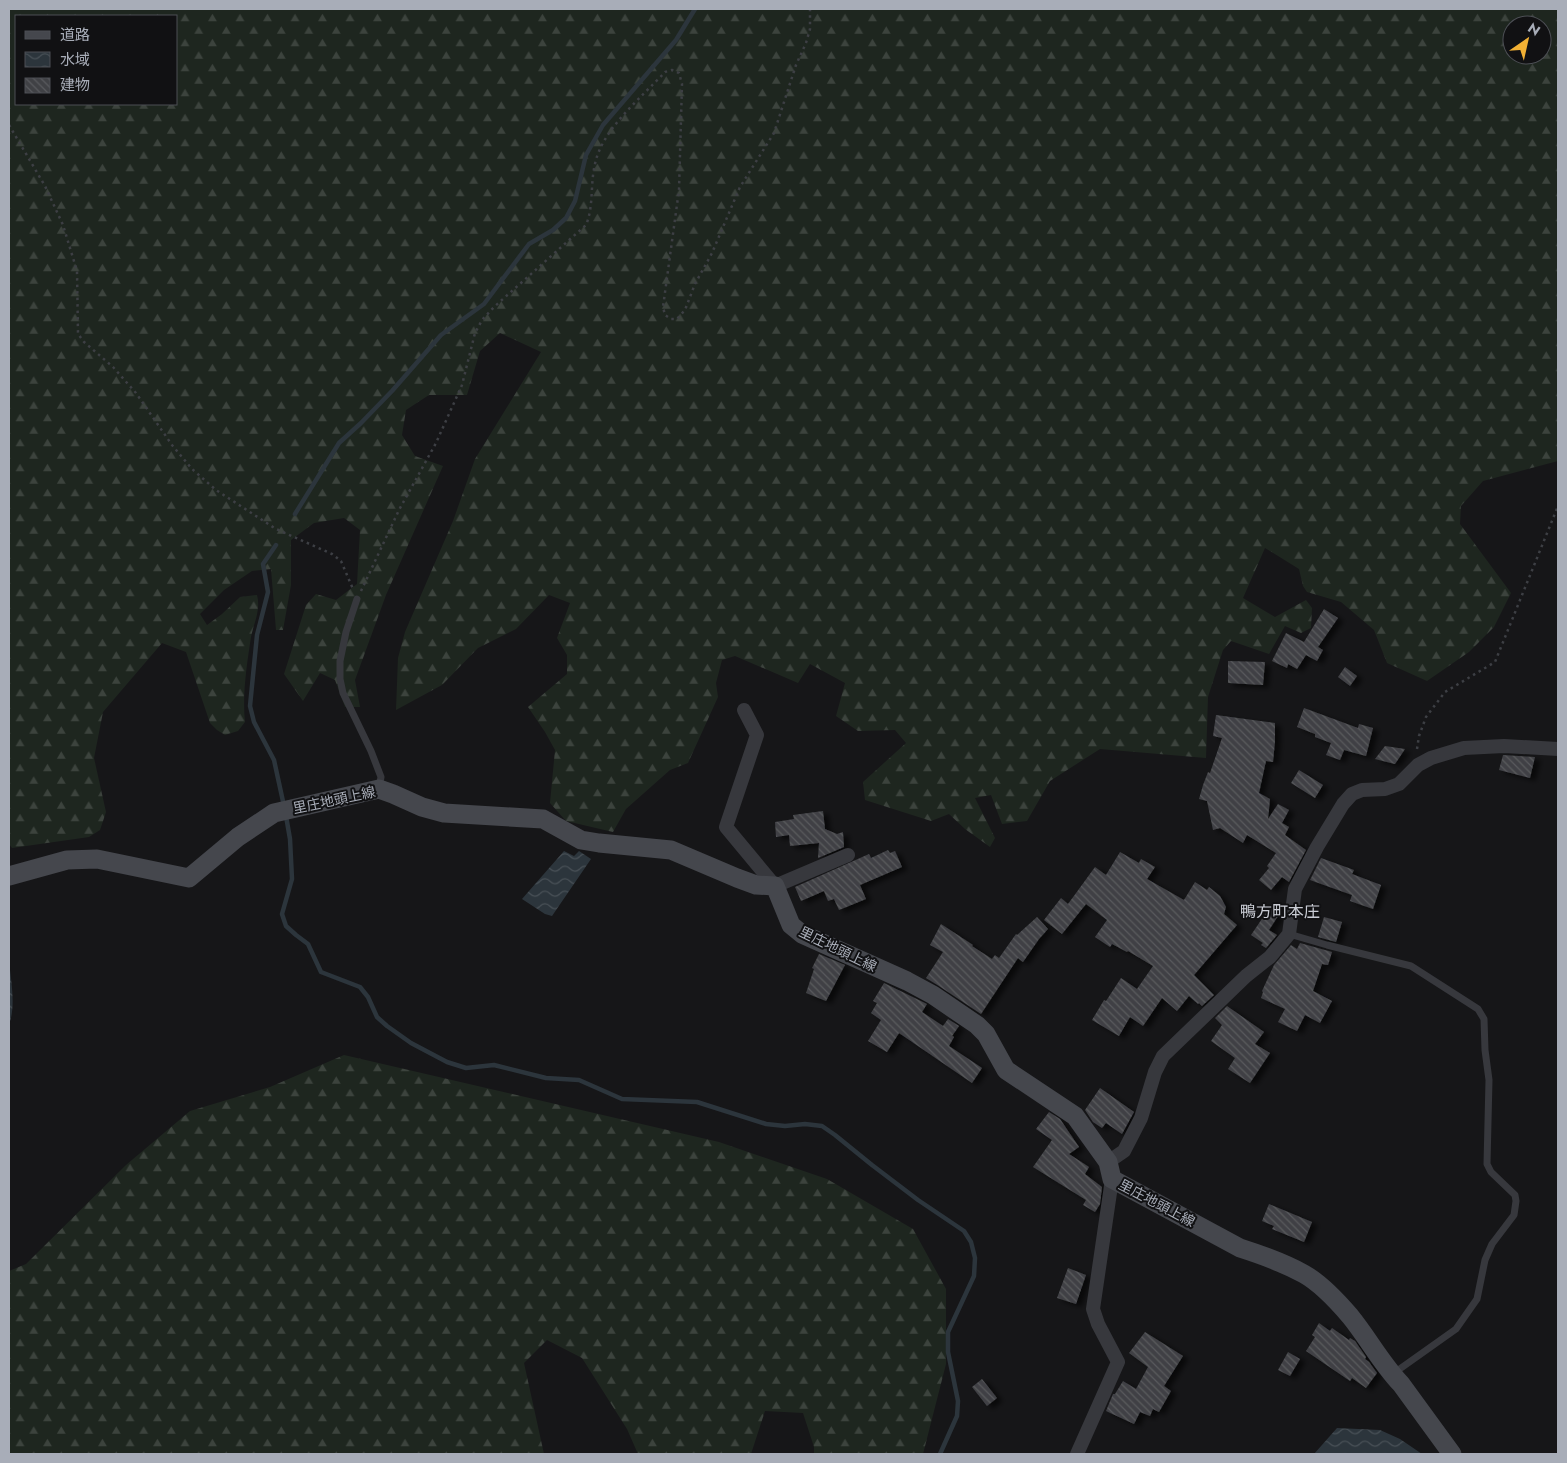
<svg xmlns="http://www.w3.org/2000/svg" width="1567" height="1463" font-family="Jost,'Noto Sans JP',sans-serif">
	<style>
		.forest { fill: url(#forest-firs); fill-rule: evenodd }
		.water { fill: url(#water-waves) }
		.lines { fill: none; stroke-linecap: round; stroke-linejoin: round }
		.stream { stroke: #2c353c; stroke-width: 4.5 }
		.building { fill: url(#building-back-hatch); filter: url(#shadow) }
		.path { stroke: #3d3f44; stroke-width: 2.5; stroke-dasharray: 2.5 4; stroke-linecap: butt }
		.lane { stroke: #37383d; stroke-width: 7 }
		.street { stroke: #37383d; stroke-width: 14 }
		.secondary { stroke: #45474d; stroke-width: 19 }
		.labels { text-anchor: middle; dominant-baseline: central; stroke-width: 4; stroke-linejoin: round; paint-order: stroke }
		.street-label { font-size: 14px; fill: #a8adb8; stroke: #111113 }
		.quarter-label { font-size: 16px; fill: #c9ccd4; stroke: #111113 }
	</style>
	<defs>
		<pattern id="forest-firs" width="22" height="20" patternUnits="userSpaceOnUse" patternTransform="scale(1.25)"><rect width="22" height="20" fill="#1e261f"/><path d="M5 1l3.5 6h-7zM16 11l3.5 6h-7z" fill="#3c433d"/></pattern>
		<pattern id="water-waves" width="16" height="10" patternUnits="userSpaceOnUse" patternTransform="scale(1.25)"><rect width="16" height="10" fill="#2c353c"/><path d="M0 5q4-4 8 0t8 0" fill="none" stroke="#485056"/></pattern>
		<pattern id="building-back-hatch" width="6" height="6" patternUnits="userSpaceOnUse" patternTransform="scale(1.25)"><rect width="6" height="6" fill="#404145"/><path d="M-1 5l2 2M0 0l6 6M5-1l2 2" fill="none" stroke="#595a5e"/></pattern>
		<filter id="shadow"><feDropShadow dx="5.5" dy="3" stdDeviation="2.5" flood-color="#0009"/></filter>
	</defs>
	<rect width="100%" height="100%" fill="#161618"/>
	<path class="forest" d="M9 9H1558V461L1483 481 1461 506 1460 524 1511 593 1494 627 1469 652 1427 681 1387 663 1374 630 1341 602 1307 592 1303 586 1299 569 1265 548 1243 598 1275 617 1306 600 1312 608 1311 628 1301 633 1285 626 1269 654 1231 641 1223 650 1208 697 1206 758 1100 749 1050 781 1027 821 1002 824 991 795 975 798 995 838 990 847 965 829 949 814 931 821 865 800 863 782 906 743 895 730 858 731 836 716 845 683 810 664 798 683 735 656 722 660 716 683 718 697 688 763 670 770 626 809 613 832 566 821 550 803 555 750 545 732 528 707 567 674V655L557 638 570 603 549 595 516 629 478 648 442 685 396 710 398 658 405 632 453 521 475 459 541 352 500 333 480 351 467 395H429L406 410 402 435 415 456 443 466 386 595 355 680 360 707H345L335 680 320 673 303 701 284 674 306 605 316 594 336 600 357 584 360 530 344 518 314 523 291 540V585L283 630H276L271 569 252 571 224 590 200 614 207 625 222 614 240 597 257 595C261 610 254 622 251 637 247 663 242 695 245 722L238 731 225 735 217 730 210 723 186 652 162 643 103 712 94 758 106 812 100 830 89 837 12 848 9 844ZM16 16H176V104H16ZM1512 25H1542V55H1512Z
		M344 1055 719 1142 827 1179 913 1229 946 1289V1364L923 1454H814V1447L803 1413 765 1411 751 1454H638L627 1429 582 1358 547 1340 524 1363 544 1454H9V1271L26 1264 126 1165 190 1111 270 1087Z"/>
	<path class="water" d="M564 851 574 856 579 851 591 859 552 916 545 914 522 899Z
		M9 962C11 979 16 1008 9 1024Z
		M1337 1428 1380 1430 1400 1439 1422 1454H1314Z"/>
	<g class="lines">
		<path class="stream" d="M295 514 339 443 361 423 392 391 441 335 484 304 529 244 553 230 566 218 575 201 586 155 603 125 676 40 695 9
			M276 545 263 564 268 592 257 635 250 706 254 722 274 760 284 806
			M286 816 290 839 292 879 282 914 286 926 296 935 308 944 321 972 360 987 368 997 377 1017 387 1026 411 1043 447 1062 466 1068 494 1065 546 1078 579 1080 622 1099 697 1102 766 1124 785 1126 805 1124 822 1126 835 1135 872 1165 918 1200 964 1231 971 1242 975 1258 974 1276 948 1332V1352L958 1401 957 1416 940 1454"/>
	</g>
	<path class="building" d="M1324 609 1338 618 1318 647 1323 650 1317 661 1306 655 1297 669 1288 664 1287 668 1272 661 1286 633 1304 642Z
		M1228 661 1265 662 1263 685 1228 683Z
		M1345 667 1357 676 1350 686 1338 677Z
		M1304 708 1358 728 1359 724 1373 728 1366 756 1344 750 1340 760 1326 755 1331 743 1315 737V734L1297 727Z
		M1216 715 1275 723V741L1273 762 1266 761 1259 793 1270 799 1268 819 1278 804 1289 810 1282 823 1289 827 1285 835 1306 850 1289 882 1282 877 1271 890 1259 880 1269 868 1267 866 1276 853 1247 835 1243 843 1220 828 1213 830 1207 801 1199 799 1203 785 1208 772 1210 773 1222 738 1213 736Z
		M1385 746 1405 749 1395 764 1375 759Z
		M1503 755 1535 757 1530 778 1499 770Z
		M1299 770 1323 785 1315 798 1291 783Z
		M823 811 825 829 837 834 843 832 844 847 818 858 819 843 790 846 789 835 776 837 775 822 794 819 793 815Z
		M888 850 890 853 895 851 902 867 860 885 866 899 839 910 834 899 828 901 824 891 801 901 795 887 869 854 871 858Z
		M1120 852 1139 863 1141 859 1155 867 1147 879 1184 900 1195 882 1207 890 1209 887 1220 896 1226 907 1224 914 1237 925 1194 975 1214 995 1202 1006 1199 1003 1198 1004 1189 996 1177 1011 1162 998 1143 1026 1130 1017 1119 1036 1092 1020 1104 1000 1106 1001 1121 978 1137 989 1153 966 1128 951 1127 952 1112 944 1110 947 1095 937 1107 920 1086 904 1062 934 1044 920 1061 898 1068 904 1095 867 1106 875Z
		M1321 858 1354 870 1352 874 1381 885 1373 909 1350 901 1352 895 1310 880Z
		M1272 904 1282 910 1269 930 1277 935 1266 948 1261 945 1263 943 1251 935Z
		M1037 917 1048 929 1039 939 1023 962 1018 958 981 1014 939 986 926 978 943 952 930 945 941 924 973 945 972 946 992 959 995 955 999 958 1016 934 1017 935Z
		M1324 917 1342 922 1336 942 1318 937Z
		M1300 943 1332 952 1328 965 1322 964 1313 991 1332 1001 1320 1023 1305 1015 1297 1031 1278 1022 1285 1009 1261 998 1263 992 1262 991 1274 965 1291 945 1297 949Z
		M819 954 845 965 826 1001 806 993 814 969 812 968Z
		M884 983 927 1004 922 1012 943 1026 948 1019 959 1026 952 1036 954 1037 949 1046 982 1068 972 1083 899 1033 887 1052 868 1041 881 1020 871 1013 877 1003 873 1001Z
		M1227 1006 1264 1032 1255 1044 1270 1053 1250 1083 1228 1069 1235 1058 1211 1041 1222 1025 1215 1018Z
		M1100 1088 1134 1112 1122 1134 1106 1123 1102 1128 1093 1122 1085 1110Z
		M1049 1112 1060 1119 1079 1147 1069 1154 1089 1167 1085 1174 1102 1187 1100 1204 1095 1212 1083 1205 1086 1200 1033 1167 1052 1140 1036 1129Z
		M1269 1204 1312 1222 1304 1242 1272 1229 1274 1226 1262 1221Z
		M1068 1268 1086 1275 1076 1304 1057 1298Z
		M1319 1323 1330 1331 1332 1328 1349 1340 1350 1338 1355 1341 1366 1357 1365 1359 1369 1362 1377 1373 1366 1388 1352 1378 1350 1381 1306 1351 1315 1337 1312 1335Z
		M1145 1332 1183 1356 1164 1386 1171 1391 1159 1412 1153 1409 1150 1416 1140 1412 1134 1424 1106 1411 1113 1394H1115L1123 1381 1136 1389 1148 1367 1129 1353Z
		M1288 1352 1300 1359 1290 1376 1278 1370Z
		M982 1379 997 1398 987 1406 972 1387Z"/>
	<g class="lines">
		<path class="path" d="M9 125 45 186 63 225 77 271 78 334 84 342 113 367 136 393 172 445 192 469 216 490 276 529 332 554 341 561 353 589
			M361 591 399 510 436 443 462 385 475 333 482 320 494 307 586 225C594 206 590 184 595 164 602 129 642 97 665 72L672 70 679 73 682 84 679 190 663 307 665 315 671 319H677L685 310 695 284 712 253 740 187 774 133 796 65 806 43 810 29V9
			M1417 749 1419 736 1426 717 1445 692 1495 662 1558 506"/>
		<path class="lane" d="M357 599 346 632 340 661V679L343 693 371 751 381 777 379 788
			M1289 934 1327 945 1411 966 1478 1009 1484 1019 1485 1050 1489 1080 1487 1164 1491 1172 1515 1195 1516 1201 1514 1215 1492 1244 1485 1260 1477 1299 1456 1329 1394 1373"/>
		<path class="street" d="M744 710 757 735 726 827 775 886 848 855
			M1108 1162 1124 1151 1141 1118 1155 1072 1163 1056 1246 976 1270 957 1289 934 1295 889 1317 847 1343 804 1352 794 1362 790 1385 789 1399 784 1418 765 1431 758 1464 748 1504 746 1558 749
			M1077 1454 1118 1362 1098 1324 1093 1309 1112 1179"/>
		<path class="secondary" d="M9 876 67 860 97 859 189 878 238 837 274 813 379 789 393 794 422 807 444 813 543 819 581 840 599 843 671 850 737 878 756 885 775 886 791 925 802 934 907 981 933 995 977 1025 986 1034 1006 1070 1075 1116 1108 1162 1112 1179 1240 1248C1262 1255 1284 1263 1304 1274 1320 1283 1338 1302 1350 1316 1368 1338 1381 1363 1401 1384L1452 1454"/>
	</g>
	<g class="labels">
		<g class="street-label">
			<text transform="translate(334 800) rotate(-12)">里庄地頭上線</text>
			<text transform="translate(838 949) rotate(26)">里庄地頭上線</text>
			<text transform="translate(1157 1203) rotate(28)">里庄地頭上線</text>
		</g>
		<g class="quarter-label">
			<text x="1280" y="911">鴨方町本庄</text>
		</g>
	</g>
	<rect width="1567" height="1463" fill="none" stroke="#a8adb8" stroke-width="20"/>
	<rect x="15" y="15" width="162" height="90" fill="#111113" stroke="#4d4f55"/>
	<rect x="25" y="31" width="25" height="8" fill="#45474d" stroke="#4d4f55"/>
	<text x="60" y="40" font-size="15" fill="#a8adb8">道路</text>
	<rect x="25" y="52" width="25" height="15" fill="url(#water-waves)" stroke="#4d4f55"/>
	<text x="60" y="65" font-size="15" fill="#a8adb8">水域</text>
	<rect x="25" y="78" width="25" height="15" fill="url(#building-back-hatch)" stroke="#4d4f55"/>
	<text x="60" y="90" font-size="15" fill="#a8adb8">建物</text>
	<g transform="translate(1527 40) rotate(34)"><circle r="24" fill="#111113" stroke="#4d4f55"/>
	<path d="M0-4L9 19L0 12L-9 19Z" fill="#f2b134"/>
	<text y="-8" font-size="14" font-weight="bold" text-anchor="middle" fill="#a8adb8">N</text>
	</g>
</svg>
